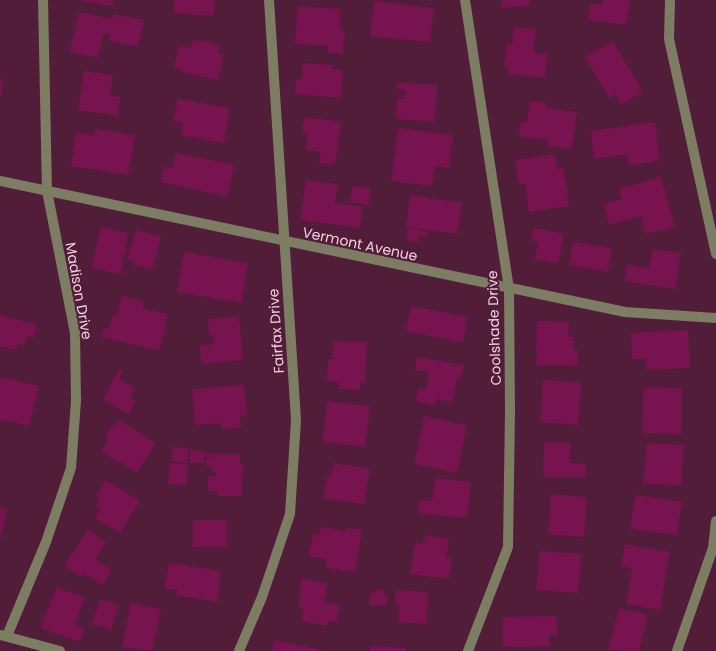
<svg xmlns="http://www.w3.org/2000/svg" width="716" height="651" font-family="Poppins,sans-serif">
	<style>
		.building { fill: #77134f }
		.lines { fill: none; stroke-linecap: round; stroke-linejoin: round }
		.minor { stroke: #7c7d62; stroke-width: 10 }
		.labels { text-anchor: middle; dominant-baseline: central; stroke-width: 4; stroke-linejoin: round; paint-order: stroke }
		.street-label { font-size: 14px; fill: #f3d0e0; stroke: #521d39 }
	</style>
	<rect width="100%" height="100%" fill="#521d39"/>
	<path class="building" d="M77 0H114L113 6Z
		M175 0H215L214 16 174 13Z
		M501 0H529V6L501 8Z
		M603 0H630L626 25 588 20 590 4 602 5Z
		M374 1 434 8 430 42 370 36Z
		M298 6 341 9 339 30 345 31 343 54 328 53V46L295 44Z
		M79 12 112 19 114 14 144 20 138 47 109 41 110 35 103 34 98 58 70 52Z
		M514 27 536 29 533 53 548 54 545 78 508 74V66H504L507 45H512Z
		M193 39 220 45 218 53 224 54 218 80 182 72 183 70 174 68 179 45 191 48Z
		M613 41 643 92 621 105 615 94 609 98 585 57Z
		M303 63 333 65V69L343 70 341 98 295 94 296 79H302Z
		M84 71 113 75 110 96 120 97 118 116 78 110Z
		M0 79H3L2 96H0Z
		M397 82 437 85 435 122 396 119 397 98 405 99 406 90 396 89Z
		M178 99 230 108 224 143 181 135 183 123 173 121Z
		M530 101 547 103 546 108 577 112 572 149 548 146V140L519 137 521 122 527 123Z
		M304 117 341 122 335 165 319 163 321 152 306 150 308 133 302 132Z
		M655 122 660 161 628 165 627 154 594 159 591 131Z
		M398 128 453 135 449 168 435 166 432 186 391 181Z
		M95 129 135 135 128 175 71 166 76 132 94 135Z
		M176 153 234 165 228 197 161 182 164 166 172 168Z
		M555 154 557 169 564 168 569 206 529 212 525 184 519 185 515 160Z
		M661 177 675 227 646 234 641 216 609 225 604 204 622 199 619 189Z
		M306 180 338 184 335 203 363 207 360 228 300 220Z
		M353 186 371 188 368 205 350 202Z
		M410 195 462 203 457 234 406 227Z
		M101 227 128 233 121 275 91 267Z
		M408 228 429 232 428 237 419 235 418 243 406 240Z
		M534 228 564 234 558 263 535 259 538 242 531 241Z
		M136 230 161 237 152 270 134 265V262L127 260Z
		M573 242 612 248 608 272 569 265Z
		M652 249 681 253 675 289 625 281 627 265 649 269Z
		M184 252 248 263 241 303 177 292Z
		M122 296 145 302 143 309 168 314 159 351 102 337 104 328 109 329 113 315 117 316Z
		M411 306 468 317 463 343 406 331Z
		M0 315 37 325 34 338 27 336 24 346 18 344 16 350 0 346Z
		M239 316 243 360 201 364 200 346 214 344 213 335 209 336 208 319Z
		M537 321 569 322 568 337H574V350H578L577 366 536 365Z
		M688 330 690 368 646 370 645 358 632 359 631 333Z
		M333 341 367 342 365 383H360V390L339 389V382L327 381 328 359H332Z
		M417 357 464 365 462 379 457 378 453 402 437 399 436 405 416 402 418 388 426 390 429 372 415 370Z
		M119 369 123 371 119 378 135 389 130 398 136 401 129 414 103 400Z
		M0 377 39 386 29 426 0 419Z
		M543 380 581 382 578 425 540 422Z
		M244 385 247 415 240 416 241 428 222 429 221 423 195 425 192 389Z
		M644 387 682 388 681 434 642 433Z
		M327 401 370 406 365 447 323 442Z
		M424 416 467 425 457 473 414 464Z
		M119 420 156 443 137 473 101 451 109 439 105 436 113 424 116 426Z
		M544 443H570V463L586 464 585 477H543Z
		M647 443 684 445 681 486 643 483Z
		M173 447 189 448 187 463 171 461Z
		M190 450H201V453H208V457H204V463H190Z
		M209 454H240V464H243L242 496H217L218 492 208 491V476H216V472H212V466H206V459H209Z
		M170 463 188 464 186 485 168 484Z
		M334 463 370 469 364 504 323 498 327 476H331Z
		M435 478 471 482 467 518 418 513 419 500 432 501Z
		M106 480 140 501 120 533 95 518 101 509 95 505 100 498 96 496Z
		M551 494 587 497 584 537 548 534Z
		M635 495 682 502 677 535 630 529Z
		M0 507 7 509 1 538H0Z
		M193 520H227V547H193Z
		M321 527 347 531V528L362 530 355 572 326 568 327 559 309 556 313 534 319 535Z
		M88 530 106 542 95 559 112 570 102 585 84 573 81 577 64 566Z
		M425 535 449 539 446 558H452L449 579 410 574 415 543 423 544Z
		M625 544 670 552 660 610 626 604 632 568 621 566Z
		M540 551 581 554 578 593 536 590Z
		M169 563 221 571 217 602 176 595 177 590 165 588Z
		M301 578 327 583 324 602 340 605 337 622 328 621 327 626 301 621 304 608H299Z
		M57 587 85 598 74 625 85 629 80 642 41 628Z
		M376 589 385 590 384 594 388 595 387 606 369 605 371 592 376 593Z
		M396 590 428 592 427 624 398 622 400 605H395Z
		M100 599 119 605 111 630 92 624Z
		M131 603 161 609 152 651 122 647Z
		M619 608 648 615 639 651 608 650Z
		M556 616 557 635H549V646L503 647V617Z
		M274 640 321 650V651H272Z
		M370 646 406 648V651H370Z"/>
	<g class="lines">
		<path class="minor" d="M465 0 509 289 510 411 508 547 468 651
			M670 0 669 39 716 254
			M0 181 625 312 716 318
			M1 635 60 651
			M7 636 46 542 71 468 76 401 75 333 47 191 43 0
			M239 651 262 597 290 514 296 420 269 0
			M677 651 713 548 716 521"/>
	</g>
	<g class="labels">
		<g class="street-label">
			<text transform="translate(360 244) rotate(12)">Vermont Avenue</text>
			<text transform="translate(79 291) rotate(80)">Madison Drive</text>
			<text transform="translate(494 328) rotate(-92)">Coolshade Drive</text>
			<text transform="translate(276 331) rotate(-94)">Fairfax Drive</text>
		</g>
	</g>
</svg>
